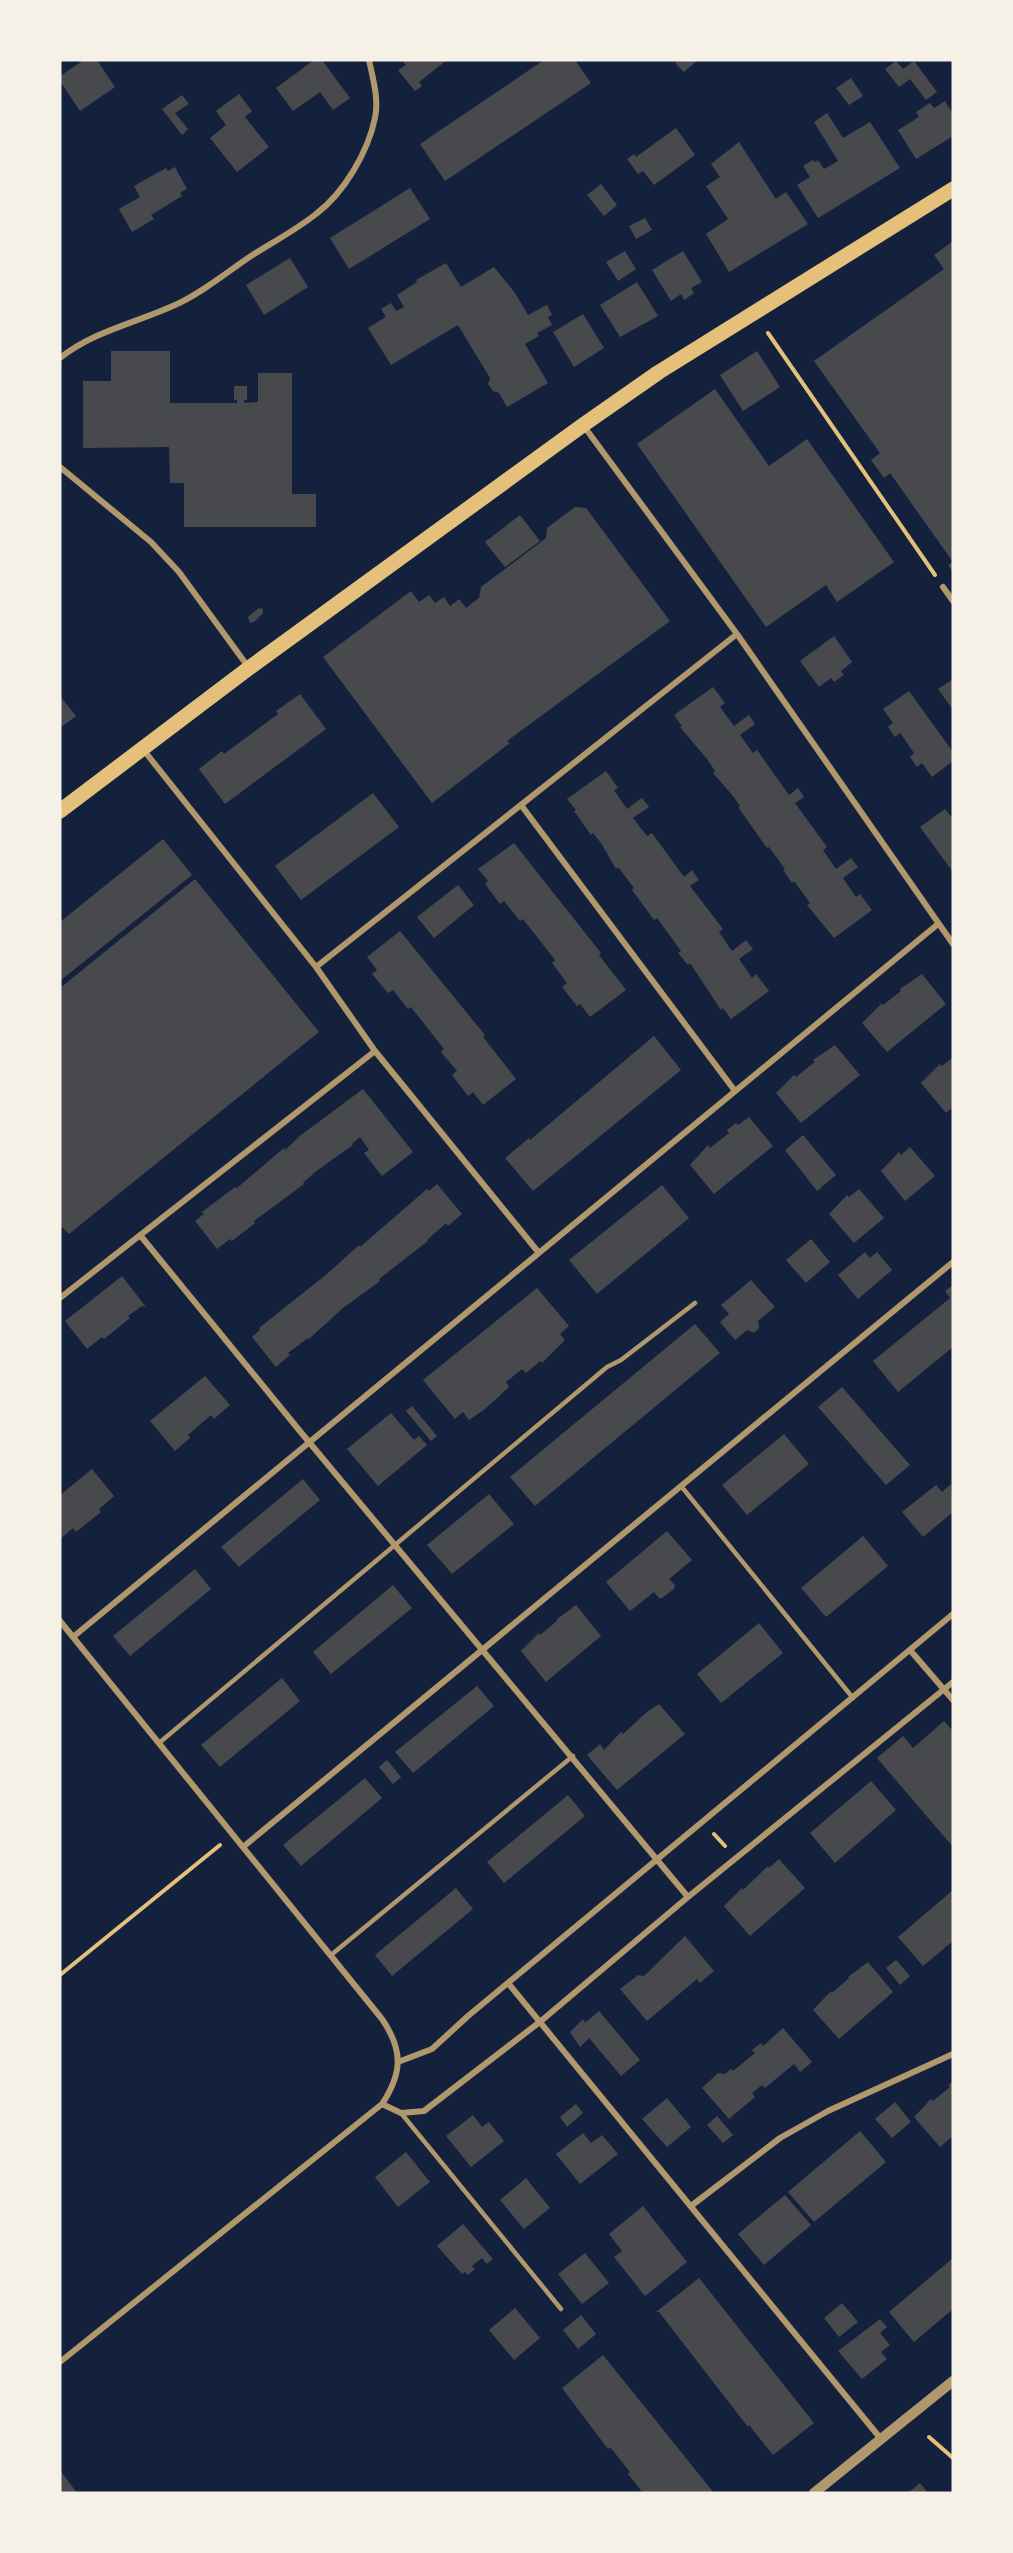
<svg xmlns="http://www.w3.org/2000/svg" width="1013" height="2553" font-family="Literata,serif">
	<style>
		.building { fill: #48494c }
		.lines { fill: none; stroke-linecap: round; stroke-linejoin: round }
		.path { stroke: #e5c07b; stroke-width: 4 }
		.service { stroke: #b1986c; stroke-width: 4.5 }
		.minor { stroke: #b1986c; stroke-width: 6 }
		.tertiary { stroke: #b1986c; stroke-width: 10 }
		.primary { stroke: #e5c07b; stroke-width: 15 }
	</style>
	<rect width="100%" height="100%" fill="#14213d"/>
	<path class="building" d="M84 60H97L115 87 80 111 60 81V76Z
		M314 60H322L350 98 333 110 320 92 293 111 276 88Z
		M402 60H447L419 82 422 86 415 91 398 70 406 65Z
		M544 60H575L591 83 445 181 420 144Z
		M679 60H698L684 72 675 63Z
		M896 61 903 69 914 61 937 92 926 100 910 79 899 87 885 69Z
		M851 78 863 96 849 105 836 88Z
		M239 94 252 111 245 117 269 147 237 172 210 138 226 125 216 111Z
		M182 95 189 104 175 113 188 129 182 135 162 109Z
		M945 101 953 114V136L916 159 898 130 919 117 916 112 930 103 934 108Z
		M827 113 843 138 870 122 900 168 818 218 797 185 810 177 803 166 813 160 815 162 818 160 824 169 838 161 814 122Z
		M676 128 695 155 654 185 643 171 638 174 627 159 634 154 636 157Z
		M739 142 776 199 786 192 808 224 729 272 706 234 728 219 706 186 720 177 711 164Z
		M175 167 187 189 180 193 182 196 151 215 154 219 132 232 119 209 140 197 134 186 166 168 168 171Z
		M601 184 617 205 604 216 587 195Z
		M410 188 430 219 349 269 330 238Z
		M645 218 652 230 636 239 629 226Z
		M953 241V572L948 565 953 562 890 473 884 478 871 460 880 453 814 361 944 269 934 255Z
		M625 251 636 269 618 281 606 262Z
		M683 251 702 282 691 288 694 293 684 300 681 294 671 301 652 270Z
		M290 258 308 287 264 315 246 285Z
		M446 263 461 287 494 267 515 293 528 315 547 305 552 315 548 317 552 325 537 333 539 336 525 344 548 383 507 407 499 393 493 391 488 384 490 378 458 325 391 365 368 328 386 317 381 309 391 303 396 311 404 307 397 295 417 282 416 280Z
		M637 282 658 316 620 337 600 305Z
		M583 314 604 348 574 367 553 332Z
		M111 351H170V403H237V400H234V386H247V400H244V403L258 402V373H292V494H316V527H184V483H170L169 447 83 448V381H111Z
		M757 351 780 387 743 411 720 375Z
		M715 389 769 466 807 439 894 562 837 602 826 585 766 627 637 444Z
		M575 507 586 508 670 621 507 741 510 743 432 803 323 657 411 591 419 602 429 595 435 603 444 597 450 606 459 599 466 608 479 598 481 587 546 538 547 528Z
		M520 515 540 541 505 567 485 542Z
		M259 608 263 609V613L254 622 250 623 248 617Z
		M834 636 852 662 841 671 844 675 834 682 831 678 819 687 800 661Z
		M953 679V710L938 689Z
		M713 687 725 703 720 707 734 726 749 715 755 724 740 735 753 753 757 750 789 795 798 788 804 797 795 803 827 847 823 850 836 869 851 858 858 867 843 878 856 897 860 894 872 910 834 938 807 905 810 903 794 881 792 883 783 870 785 869 769 847 767 848 738 807 740 806 733 796 713 773 715 771 707 759 680 727 682 726 674 715Z
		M909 691 953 752V761L932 777 922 763 917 767 910 757 914 753 900 733 895 737 888 727 893 723 883 709Z
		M300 694 326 729 225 804 199 769 222 751 224 754 278 714 276 711Z
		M60 696 76 716 60 728Z
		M606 771 618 788 614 790 627 809 642 798 649 807 633 818 647 836 652 833 684 877 692 870 699 880 690 886 723 929 719 932 732 951 746 940 753 949 739 959 752 978 756 974 769 991 731 1019 723 1008 721 1010 690 963 688 965 678 953 681 951 657 918 654 920 632 890 634 888 618 867 616 869 601 843 593 833 591 835 574 811 576 810 567 799Z
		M373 793 399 827 301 900 275 866Z
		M945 809 953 819V872L920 827Z
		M163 839 192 875 60 981V922Z
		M514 843 601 953 599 955 626 990 590 1017 580 1004 577 1006 562 987 567 983 552 963 555 960 523 919 520 921 504 901 500 904 485 884 488 881 478 869Z
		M195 879 319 1032 69 1234 60 1225V988Z
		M458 885 474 905 434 938 417 917Z
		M400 931 485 1035 483 1037 516 1079 483 1105 473 1092 468 1096 452 1075 457 1071 441 1052 444 1049 411 1007 408 1009 393 990 388 993 372 974 377 970 367 957Z
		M922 974 946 1004 887 1052 862 1023 881 1004 883 1005 901 991 900 989Z
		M654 1036 681 1070 533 1191 505 1158 529 1138 530 1140Z
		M835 1045 860 1075 801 1123 776 1093 794 1075 796 1077 815 1062 813 1060Z
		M952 1058 953 1107 946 1113 921 1083 940 1064 942 1066Z
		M363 1089 413 1152 382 1176 364 1153 369 1150 360 1137 352 1144 353 1145 315 1172 303 1183 304 1184 254 1221 255 1223 232 1241 230 1239 217 1249 195 1221 204 1214 202 1212 235 1187 237 1188 284 1148 285 1150 301 1135Z
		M749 1117 773 1146 714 1194 690 1165 708 1145 710 1148 729 1133 727 1130 736 1123 738 1125Z
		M803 1135 836 1175 817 1191 785 1150Z
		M910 1147 935 1176 905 1201 881 1171 899 1152 901 1155Z
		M437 1184 462 1214 448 1226 446 1223 427 1240 428 1241 379 1279 380 1281 343 1308 309 1339 308 1338 288 1353 290 1355 276 1367 252 1337 260 1330 259 1328 327 1274 359 1245 360 1247 427 1189 429 1191Z
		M662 1185 689 1218 597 1294 569 1260Z
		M859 1189 884 1218 854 1243 829 1214 847 1195 849 1197Z
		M811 1239 830 1262 806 1283 786 1260Z
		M865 1252 870 1258 877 1252 892 1270 858 1299 838 1275Z
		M122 1276 146 1307 142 1306 128 1316 130 1318 104 1339 102 1337 87 1349 65 1321Z
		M751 1280 775 1307 758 1321 759 1328 754 1333 747 1330 735 1340 720 1322 729 1314 721 1305Z
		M953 1285V1347L898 1392 873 1361 950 1298 945 1291Z
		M537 1288 569 1326 560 1334 565 1340 542 1363 540 1361 526 1373 522 1369 506 1382 509 1387 485 1409 469 1420 463 1412 455 1419 423 1380Z
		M695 1324 720 1353 535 1506 510 1477Z
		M205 1376 230 1405 214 1419 211 1415 188 1435 190 1438 175 1451 150 1421Z
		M842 1387 910 1465 886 1485 818 1407Z
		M412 1406 437 1436 431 1441 406 1411Z
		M391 1413 414 1440 419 1436 427 1445 378 1486 347 1449Z
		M784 1434 809 1464 747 1515 722 1485Z
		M92 1469 114 1496 99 1509 101 1512 76 1532 73 1528 60 1539V1495Z
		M303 1479 320 1500 239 1567 221 1547Z
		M951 1484 953 1512 923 1537 902 1512 936 1485 942 1492Z
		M489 1494 514 1524 452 1574 427 1545Z
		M667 1531 692 1560 669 1579 675 1585 674 1589 662 1598H659L654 1592 630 1611 606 1582Z
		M863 1536 888 1566 826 1617 801 1588Z
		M195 1569 211 1589 130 1656 113 1636Z
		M393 1585 412 1608 331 1674 313 1652Z
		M576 1605 601 1636 546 1682 521 1651 539 1633 540 1635 557 1621 556 1620Z
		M759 1623 783 1653 721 1703 697 1674Z
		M282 1678 300 1701 220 1767 201 1745Z
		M477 1686 494 1706 413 1773 395 1752Z
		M659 1704 685 1734 617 1790 587 1755 600 1744 604 1750 621 1732 623 1734 648 1711Z
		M944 1721 953 1731V1847L877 1758 903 1736 913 1748Z
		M387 1760 401 1777 393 1784 379 1767Z
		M365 1778 382 1798 301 1866 283 1845Z
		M871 1781 896 1810 835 1863 810 1833Z
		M568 1795 585 1816 504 1883 487 1862Z
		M779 1859 805 1888 750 1936 724 1906 742 1888 743 1890 768 1866 769 1868Z
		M456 1888 473 1909 392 1976 375 1955Z
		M953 1890V1941L923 1966 898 1937Z
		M685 1936 714 1971 700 1983 697 1979 647 2021 620 1989 638 1975 644 1976Z
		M896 1960 910 1976 900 1985 886 1968Z
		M868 1962 893 1992 839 2039 813 2010 831 1991 832 1993 849 1978 848 1977Z
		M599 2011 640 2060 621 2076 589 2038 580 2047 570 2032 583 2019 585 2023Z
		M783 2028 812 2062 800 2072 794 2064 765 2088 762 2085 752 2093 755 2097 729 2119 702 2088 718 2073 725 2074 731 2069 733 2071 755 2053 752 2050 761 2043 763 2046Z
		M953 2081V2136L940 2147 914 2117 931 2099 933 2101 950 2087 948 2085Z
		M667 2098 691 2127 667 2147 642 2119Z
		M895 2102 911 2122 892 2138 875 2119Z
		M576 2104 583 2113 567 2127 560 2117Z
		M473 2115 482 2127 489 2122 504 2141 471 2167 446 2136Z
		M717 2116 733 2135 723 2143 707 2125Z
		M860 2131 886 2162 814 2222 788 2192Z
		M583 2133 591 2143 602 2135 618 2154 580 2184 556 2154Z
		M406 2152 430 2182 398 2207 375 2177Z
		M526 2178 550 2208 524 2229 500 2200Z
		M785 2195 811 2225 764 2265 738 2234Z
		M643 2206 687 2262 645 2296 614 2257 622 2251 609 2234Z
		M463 2224 493 2259 487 2264 482 2258 472 2266 475 2269 468 2275 465 2272 462 2274 437 2246Z
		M585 2253 609 2283 582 2304 558 2274Z
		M953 2258V2309L914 2342 889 2312Z
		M699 2278 814 2423 773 2455 749 2425 748 2427 659 2312H656Z
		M842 2303 858 2322 839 2337 824 2318Z
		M515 2308 540 2338 514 2360 489 2330Z
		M581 2315 596 2334 578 2349 563 2330Z
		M880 2319 887 2327 880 2333 890 2345 881 2352 887 2359 862 2379 838 2351Z
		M603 2355 661 2427 714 2493H643L628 2474 630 2472 610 2447 608 2449 562 2388Z
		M60 2470 77 2493H60Z
		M920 2483 928 2493H908Z"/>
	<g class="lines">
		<path class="path" d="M768 333 935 575
			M714 1834 725 1846
			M60 1975 220 1845
			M929 2437 953 2458"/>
		<path class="service" d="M681 1486 853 1698
			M159 1743 607 1367 621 1360 695 1303
			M331 1955 573 1756
			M401 2113 561 2309"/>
		<path class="minor" d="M60 358C94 331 136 323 175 305 202 293 227 272 251 256 273 242 296 230 316 214 344 193 368 152 375 118 379 99 373 79 369 60
			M583 425 737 634 953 944
			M60 467 151 542 179 572 249 668
			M943 587 953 601
			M142 748 316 967 375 1051 539 1253
			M521 805 735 1091
			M316 967 737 634
			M140 1235 299 1430 688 1897
			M60 1298 375 1051
			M60 1621 382 2019C403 2050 403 2072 382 2104L60 2362
			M73 1637 938 924
			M910 1650 953 1700
			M243 1847 953 1262
			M508 1983 881 2439
			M398 2062 432 2049 468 2016 953 1614
			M382 2104 401 2113 424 2111 541 2021 688 1897 953 1682
			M691 2206 780 2138 828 2111 953 2054"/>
		<path class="tertiary" d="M814 2493 953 2381"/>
		<path class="primary" d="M60 811 249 668 583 425 659 372 953 189"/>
	</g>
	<rect width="1013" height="2553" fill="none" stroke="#f6f1e7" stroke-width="123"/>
</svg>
